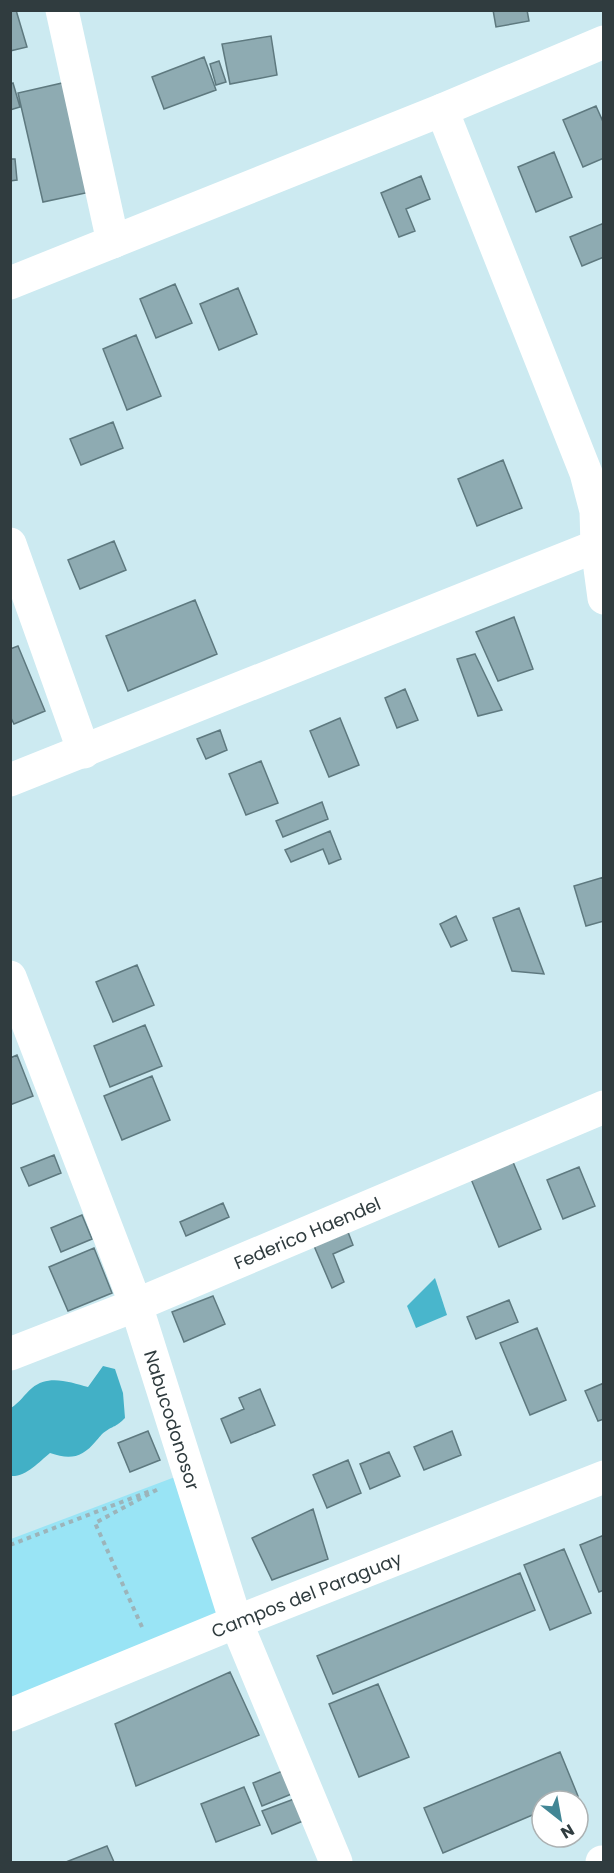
<svg xmlns="http://www.w3.org/2000/svg" width="614" height="1873" font-family="Poppins,sans-serif">
	<style>
		.green { fill: #99e4f5 }
		.forest { fill: #42b0c6 }
		.water { fill: #49b6cc }
		.building { fill: #8eabb2; stroke: #5e797f; stroke-width: 1.5 }
		.lines { fill: none; stroke-linecap: round; stroke-linejoin: round }
		.path { stroke: #9cb4ba; stroke-width: 4; stroke-dasharray: 4.5 4.5; stroke-linecap: butt }
		.minor { stroke: #fff; stroke-width: 33 }
		.labels { text-anchor: middle; dominant-baseline: central; stroke-width: 5; stroke-linejoin: round; paint-order: stroke }
		.street-label { font-size: 18px; fill: #303c3f; stroke: #fff }
	</style>
	<rect width="100%" height="100%" fill="#cceaf1"/>
	<path class="green" d="M175 1477 230 1616 11 1707V1539Z"/>
	<path class="forest" d="M103 1366 115 1369 123 1393 125 1418C116 1427 115 1425 106 1431 102 1433 99 1438 96 1441 82 1458 70 1460 50 1453 39 1462 26 1477 11 1476V1408C20 1402 24 1395 32 1388 48 1374 70 1382 88 1387Z"/>
	<path class="water" d="M435 1278 447 1315 416 1328 407 1306Z"/>
	<path class="building" d="M10 10H16L27 47 10 51Z
		M493 10H527L529 21 496 27Z
		M271 36 277 75 230 84 222 44Z
		M204 57 216 90 164 109 152 77Z
		M219 61 226 82 216 85 210 64Z
		M71 81 95 191 43 202 18 93Z
		M13 83 20 107 10 110V84Z
		M596 106 604 124V158L583 167 563 120Z
		M554 152 572 197 536 212 518 167Z
		M10 159H15L17 180 10 181Z
		M421 176 430 199 406 209 415 231 399 237 381 193Z
		M604 223V257L582 266 570 237Z
		M175 284 192 323 156 338 140 299Z
		M238 288 257 334 219 350 200 304Z
		M136 335 161 396 127 410 103 349Z
		M113 422 123 448 81 465 70 439Z
		M503 460 522 508 477 526 458 479Z
		M114 541 126 570 80 589 68 560Z
		M195 600 217 654 128 691 106 636Z
		M514 617 533 669 498 681 476 632Z
		M18 646 45 711 14 724 10 716V649Z
		M475 654 502 710 478 716 457 659Z
		M405 689 418 720 397 728 385 698Z
		M340 718 359 765 329 777 310 731Z
		M220 730 227 750 206 759 197 739Z
		M261 761 278 803 246 815 229 774Z
		M322 802 328 819 283 837 276 821Z
		M330 831 341 859 329 864 323 849 291 862 285 850Z
		M604 877V921L586 926 574 886Z
		M519 908 544 974 512 971 493 918Z
		M456 916 467 940 451 947 440 924Z
		M137 965 154 1005 113 1022 96 982Z
		M145 1025 162 1066 110 1087 94 1046Z
		M17 1055 33 1096 10 1105V1058Z
		M152 1076 170 1120 122 1140 104 1096Z
		M54 1155 61 1173 29 1186 21 1168Z
		M513 1162 541 1229 499 1247 471 1179Z
		M579 1167 595 1206 563 1219 547 1180Z
		M223 1203 229 1217 186 1236 180 1222Z
		M82 1215 92 1239 61 1252 51 1228Z
		M348 1232 353 1245 333 1254 344 1282 332 1288 314 1246Z
		M94 1248 112 1293 68 1311 49 1267Z
		M213 1296 225 1324 184 1342 172 1312Z
		M509 1300 518 1322 476 1339 467 1317Z
		M537 1328 566 1400 530 1415 500 1343Z
		M604 1383V1419L598 1421 585 1391Z
		M260 1389 275 1425 231 1443 221 1419 244 1409 239 1398Z
		M148 1431 160 1460 130 1472 118 1443Z
		M452 1431 461 1455 424 1470 414 1447Z
		M389 1452 400 1476 370 1489 360 1464Z
		M348 1460 361 1493 327 1508 313 1475Z
		M313 1509 328 1559 272 1580 252 1538Z
		M604 1535V1590L599 1592 580 1545Z
		M564 1549 591 1613 550 1630 524 1565Z
		M520 1573 535 1610 333 1694 317 1656Z
		M230 1672 259 1735 136 1786 115 1724Z
		M378 1684 409 1757 359 1777 329 1704Z
		M560 1752 578 1796 567 1801H542V1811L443 1853 424 1808Z
		M285 1770 294 1793 262 1806 253 1783Z
		M244 1787 260 1825 216 1842 201 1804Z
		M294 1799 303 1821 272 1834 262 1811Z
		M107 1846 114 1862H66Z"/>
	<g class="lines">
		<path class="path" d="M10 1545 153 1490
			M142 1627 95 1523 160 1488"/>
		<g class="minor">
			<path d="M62 10 113 242"/>
			<path d="M442 110 586 473 596 511 597 546 604 598"/>
			<path d="M10 283 442 110 604 42"/>
			<path d="M10 544 84 752"/>
			<path d="M10 780 604 543"/>
			<path id="s1" d="M10 977 136 1305 236 1622 336 1862"/>
			<path id="s2" d="M10 1354 136 1305 604 1107"/>
			<path id="s3" d="M10 1715 236 1622 604 1477"/>
			<path d="M602 1862H604"/>
		</g>
	</g>
	<g class="labels">
		<g class="street-label">
			<text stroke="none"><textPath href="#s2" startOffset="321">Federico Haendel</textPath></text>
			<text stroke="none"><textPath href="#s1" startOffset="472">Nabucodonosor</textPath></text>
			<text stroke="none"><textPath href="#s3" startOffset="320">Campos del Paraguay</textPath></text>
		</g>
	</g>
	<rect width="614" height="1873" fill="none" stroke="#303c3f" stroke-width="24"/>
	<g transform="translate(560 1819) rotate(149)"><circle r="28" fill="#ffffff" stroke="#acb1b2" stroke-width="1.5"/>
	<path d="M0-4.5L10 22L0 15L-10 22Z" fill="#428695"/>
	<text y="-9" font-size="16" font-weight="bold" text-anchor="middle" fill="#303c3f">N</text>
	</g>
</svg>
